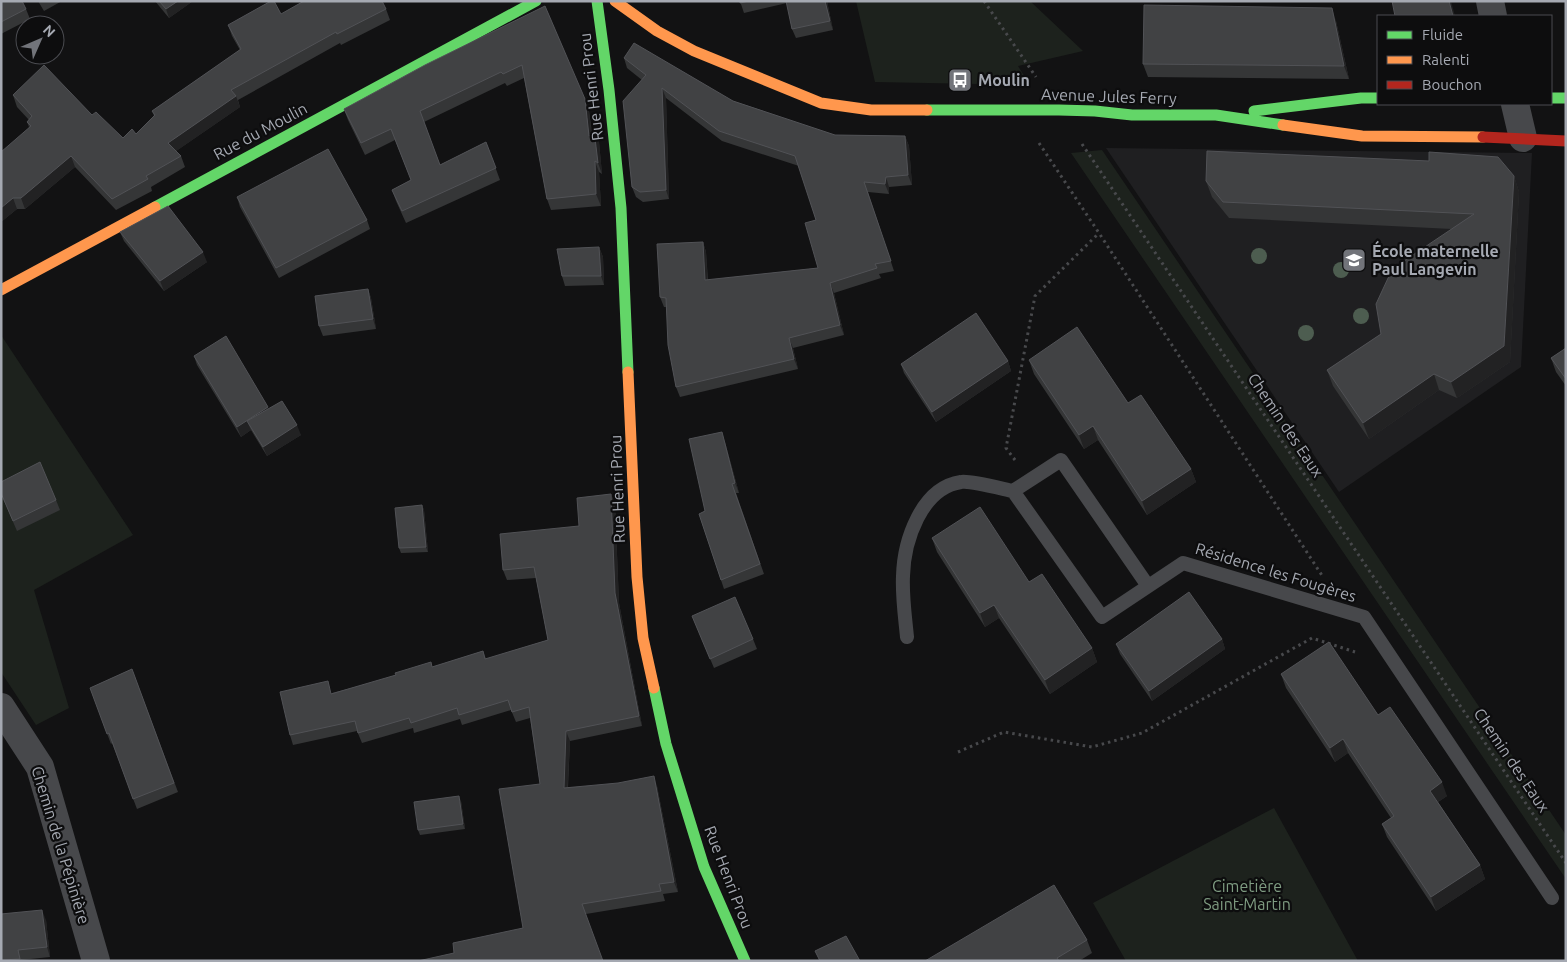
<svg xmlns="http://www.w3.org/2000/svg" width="1567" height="962" font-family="Ubuntu,sans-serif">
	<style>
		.built { fill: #1f1f21 }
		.green { fill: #1d221d }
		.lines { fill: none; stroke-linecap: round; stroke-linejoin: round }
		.path { stroke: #48494c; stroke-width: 3; stroke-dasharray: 2.5 4; stroke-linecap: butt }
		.lane { stroke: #47484b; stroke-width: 14 }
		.street { stroke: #47484b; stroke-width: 28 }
		.fast { stroke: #63d668; stroke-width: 11 }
		.slow { stroke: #ff974d; stroke-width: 11 }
		.jam { stroke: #b3261e; stroke-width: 11 }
		.tree { fill: #4d5d50 }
		.wall { fill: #353637 }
		.shaded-wall { fill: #222223 }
		.building { fill: #414244; stroke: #515256 }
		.labels { text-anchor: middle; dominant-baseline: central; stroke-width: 4.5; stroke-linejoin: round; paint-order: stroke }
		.poi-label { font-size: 16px; font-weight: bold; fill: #a5a9b2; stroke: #0d0d0e; text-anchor: start }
		.street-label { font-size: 16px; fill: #a5a9b2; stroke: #0d0d0e }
		.park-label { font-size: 16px; fill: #7e9b81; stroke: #0d0d0e }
	</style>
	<rect width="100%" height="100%" fill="#121213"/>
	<path class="built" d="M1106 148 1532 153 1521 367 1339 492Z"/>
	<path class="green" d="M856 1H1030L1083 51 1018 66 1030 85 875 82Z
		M1102 150 1566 835V879L1071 153Z
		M1 335 133 535 34 590 69 708 36 725 1 672Z
		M1274 808 1358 961H1126L1093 903Z"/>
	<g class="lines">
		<path class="path" d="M984 1 1036 77
			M1039 143 1099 233 1323 577
			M1082 144 1566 863
			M1015 460 1006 448 1035 296 1099 233
			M958 752 1004 732 1092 747 1142 733 1312 638 1355 652"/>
		<path class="lane" d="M1013 491 1061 460 1148 586
			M907 637C905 616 902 596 903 576 904 541 921 488 961 482 969 480 1003 489 1013 491L1102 617 1183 563 1364 617 1552 898"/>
		<path class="street" d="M1490 1 1493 16
			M1515 104 1523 138
			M1 707 40 767 96 961"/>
		<path class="fast" d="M597 1 609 90 621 208 628 372
			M1551 98H1566
			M927 110H1059L1095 111 1132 115H1216L1283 125
			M1254 111 1361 98H1378
			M155 207 536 1
			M654 688 666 744 704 867 745 961"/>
		<path class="slow" d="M615 1 657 31 694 51 821 103 871 110H927
			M1283 125 1362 136 1483 137
			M1 290 155 207
			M628 372 637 577 643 638 654 688"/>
		<path class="jam" d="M1483 137 1566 141"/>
	</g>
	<g class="tree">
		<circle cx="1259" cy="256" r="8"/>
		<circle cx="1341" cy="270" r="8"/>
		<circle cx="1361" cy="316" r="8"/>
		<circle cx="1306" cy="333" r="8"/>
	</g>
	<path class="wall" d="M1 1 26 9 30 19 1 34Z
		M38 1H62L44 11Z
		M155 1H193L169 18Z
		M740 1H827L833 30 796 38 792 29 787 3 744 13Z
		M545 6 589 111 592 133 594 130 599 142 602 174 599 172 601 206 551 210 547 199 524 78 507 86 505 83 424 122 440 165 486 142 500 180 406 223 396 201 392 190 411 180 395 140 365 155 348 120 344 109Z
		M386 9 390 20 341 45 340 43 238 100 240 107 176 151 181 156 185 167 151 187 152 191 116 210 75 167 25 209H17L1 222 29 127 27 122 29 120 17 107 13 95 92 115 123 138 136 134 154 116 152 111 240 50 232 36 228 25 281 14Z
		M1336 21 1349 79 1148 77 1143 64Z
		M624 58 733 101 835 135 905 136 909 146 912 185 889 187V194L868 192 894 271 879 274 881 278 834 293 844 335 793 348 798 369 680 397 676 387 666 307H664L660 297 703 242 706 252 708 280 818 268 816 220 799 166 722 141 666 98 669 199 643 202 636 197 632 187 642 80 627 68Z
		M1514 176 1519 192 1510 362 1457 398 1439 390 1369 439 1333 386 1327 370 1381 334 1452 229 1229 218 1212 197 1206 181Z
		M237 197 367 220 370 229 279 278 240 207Z
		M120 232 207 262 164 291 124 241Z
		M599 247 603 257 604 285 565 286 562 276Z
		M368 289 371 298 376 329 323 336 319 326Z
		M1566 348V386L1556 372 1551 358Z
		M194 356 268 407V409L301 435 267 456 251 430 241 437 197 365Z
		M1029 360 1128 403 1191 469 1196 482 1147 515 1098 440 1084 449 1034 374Z
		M1008 361 1011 371 936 422 904 373 901 364Z
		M725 442 739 493H736L764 574 724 589 699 514 705 511Z
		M1 482 56 500 60 510 17 531 1 494Z
		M611 494 615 504 619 603 642 726 570 741 568 787 657 786 678 892 663 894 665 901 586 914 454 953 523 928 540 784 530 718 516 722 511 710 462 725 460 719 414 733 413 728 362 743 357 731 293 745 290 735 332 693 433 667 483 651 486 659 548 640 536 578 507 580 503 570 579 526Z
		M422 505 424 510 428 552 401 553 399 548Z
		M932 538 1029 582 1092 648 1097 662 1050 694 999 618 985 627 937 552Z
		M692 616 753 639 757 649 714 668Z
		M1222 639 1225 649 1152 701 1120 654 1116 644Z
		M132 669 178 792 137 809 112 743 111 744 90 688Z
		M1281 674 1378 715 1447 796 1438 802 1480 865 1485 879 1436 911 1387 837 1382 824 1391 818 1348 753 1335 762 1286 688Z
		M461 801 465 829 420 835 418 830Z
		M1 914 46 920 50 957 21 960 22 961H1Z
		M1087 940 1092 953 1079 961H925Z"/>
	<path class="shaded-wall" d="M178 1H193L169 18 166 9Z
		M825 1H827L833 30 830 21Z
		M1449 1H1451L1455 16H1453Z
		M1332 8 1336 21 1349 79 1344 66Z
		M662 88 666 98 669 199 666 190Z
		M236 96 240 107 172 154 168 143Z
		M585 99 589 111 593 147 589 136Z
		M594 130 599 142 602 174 598 163Z
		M905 136 909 146 912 185 908 175Z
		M71 156 75 167 25 209 21 198Z
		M595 161 599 172 601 206 596 194Z
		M1514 176 1519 192 1510 362 1457 398 1451 382Z
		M886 177 889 187V194L885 184Z
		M13 198 17 209 1 222V208Z
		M703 242 706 252 708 290 705 280Z
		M599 247 603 257 604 285 601 276Z
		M203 252 207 262 164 291 160 281Z
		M830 283 834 293 844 335 840 325Z
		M368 289 371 298 376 329 373 319Z
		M789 338 793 348 798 369 794 359Z
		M1008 361 1011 371 936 422 932 412Z
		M1434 374 1439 390 1369 439 1363 423Z
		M268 407 271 417 247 421 251 430 241 437 237 427Z
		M297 425 301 435 267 456 263 447Z
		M1093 426 1098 440 1084 449 1079 435Z
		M722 432 725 442 739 493 735 483Z
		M1191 469 1196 482 1147 515 1142 501Z
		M611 494 615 504 619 603 642 726 639 716 615 593Z
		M422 505 424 510 428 552 426 547Z
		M994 605 999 618 985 627 980 613Z
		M1222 639 1225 649 1152 701 1149 691Z
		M1092 648 1097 662 1050 694 1045 680Z
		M566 731 570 741 567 798 564 788Z
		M1343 739 1348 753 1335 762 1330 748Z
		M654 776 657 786 678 892 674 882Z
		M1442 782 1447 796 1435 804 1430 791Z
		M459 796 461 801 465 829 463 824Z
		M1480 865 1485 879 1436 911 1431 897Z
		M42 910 46 920 50 957 47 947Z"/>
	<path class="building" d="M1 1H22L26 9 1 22Z
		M159 1H178L166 9Z
		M271 1H274L281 14 304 1H382L386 9 337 34 336 32 231 90 236 96 168 143 181 156 146 176 148 179 112 199 71 156 21 198H13L1 208V152L31 126 27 122 32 116 13 95 44 65 92 115 96 112 123 138 132 129 136 134 155 115 152 111 241 49 228 25Z
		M740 1H749L740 3Z
		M786 1H825L830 21 792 29Z
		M1392 1H1449L1453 16H1395Z
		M1144 5 1332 8 1344 66 1143 64Z
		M545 6 585 99 589 136 594 130 598 163 595 161 596 194 547 199 522 65 503 74 501 72 420 111 440 165 486 142 496 168 402 211 392 190 411 180 391 129 361 143 344 109 425 65Z
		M634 43 733 101 835 135 905 136 908 175 886 177 885 184 864 182 891 261 875 264 877 268 830 283 840 325 789 338 794 359 676 387 668 345 666 298 660 297 657 244 703 242 705 280 818 268 805 223 816 220 795 156 719 131 662 88 666 190 640 192 632 187 623 101 646 75 624 58Z
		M328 149 367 220 276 268 237 197Z
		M1207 151 1429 161V152L1498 157 1514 176 1504 346 1451 382 1434 374 1363 423 1327 370 1381 334 1376 304 1389 276 1398 265 1474 214 1223 202 1206 181Z
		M168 206 203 252 160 281 120 232Z
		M599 247 601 276H562L557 249Z
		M368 289 373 319 319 326 315 296Z
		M976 313 1008 361 932 412 901 364Z
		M1077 327 1128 403 1141 395 1191 469 1142 501 1093 426 1079 435 1029 360Z
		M226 336 268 407 237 427 194 356Z
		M1566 348V379L1551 358Z
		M282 401 297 425 263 447 247 421Z
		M722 432 735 483 732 484 760 564 721 580 699 514 705 511 689 439Z
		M40 462 56 500 13 521 1 493V482Z
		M611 494 615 593 639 716 566 731 564 788 618 783 654 776 674 882 659 884 661 891 582 904 603 961H418L454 953 453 943 523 928 499 789 540 784 529 707 512 712 508 700 459 715 457 708 411 723 409 718 358 733 355 721 290 735 280 692 328 681 331 694 396 675 395 673 431 662 432 667 483 651 485 659 548 640 534 567 503 570 500 534 579 526 577 498Z
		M422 505 426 547 399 548 395 508Z
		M980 507 1029 582 1042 574 1092 648 1045 680 994 605 980 613 932 538Z
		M1189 592 1222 639 1149 691 1116 644Z
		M735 597 753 639 710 659 692 616Z
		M1329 642 1378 715 1390 707 1442 782 1430 791 1480 865 1431 897 1382 824 1394 816 1343 739 1330 748 1281 674Z
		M132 669 174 783 133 799 109 733 107 734 90 688Z
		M459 796 463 824 418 830 414 802Z
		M1054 885 1087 940 1057 958 1059 961H925Z
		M42 910 47 947 18 950 20 959 1 960V914Z
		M846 936 860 961H820L815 951Z"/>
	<defs>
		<g id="bus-square" transform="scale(1.25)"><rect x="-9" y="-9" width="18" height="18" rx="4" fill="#72747a" stroke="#0d0d0e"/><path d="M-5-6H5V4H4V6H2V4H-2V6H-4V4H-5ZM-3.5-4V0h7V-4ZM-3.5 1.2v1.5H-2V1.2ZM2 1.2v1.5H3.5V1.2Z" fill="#fff"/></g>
		<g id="school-square" transform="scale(1.25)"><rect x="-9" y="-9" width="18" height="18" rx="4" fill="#72747a" stroke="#0d0d0e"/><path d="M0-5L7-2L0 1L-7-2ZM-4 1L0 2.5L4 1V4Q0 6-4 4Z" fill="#fff"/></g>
	</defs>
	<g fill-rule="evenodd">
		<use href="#bus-square" x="960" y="80"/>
		<use href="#school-square" x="1354" y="260"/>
	</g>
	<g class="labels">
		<g class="poi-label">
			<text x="978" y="80">Moulin</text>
			<text x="1372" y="251">École maternelle<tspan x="1372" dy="18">Paul Langevin</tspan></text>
		</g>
		<g class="street-label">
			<text transform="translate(591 87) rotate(-97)">Rue Henri Prou</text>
			<text transform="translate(1109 96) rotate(2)">Avenue Jules Ferry</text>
			<text transform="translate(260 131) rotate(-28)">Rue du Moulin</text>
			<text transform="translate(1286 425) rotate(56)">Chemin des Eaux</text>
			<text transform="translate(617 489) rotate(-92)">Rue Henri Prou</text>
			<text transform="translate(1276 572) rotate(17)">Résidence les Fougères</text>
			<text transform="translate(1512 760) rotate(56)">Chemin des Eaux</text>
			<text transform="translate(61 845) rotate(73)">Chemin de la Pépinière</text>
			<text transform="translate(729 877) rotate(69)">Rue Henri Prou</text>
		</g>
		<g class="park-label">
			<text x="1247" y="886">Cimetière<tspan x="1247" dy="18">Saint-Martin</tspan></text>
		</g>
	</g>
	<rect width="1567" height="962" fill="none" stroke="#a5a9b2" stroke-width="5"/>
	<rect x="1377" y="15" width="175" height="90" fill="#0d0d0e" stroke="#4a4b50"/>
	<rect x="1387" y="31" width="25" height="8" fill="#63d668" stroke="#4a4b50"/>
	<text x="1422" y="40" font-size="15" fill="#a5a9b2">Fluide</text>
	<rect x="1387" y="56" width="25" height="8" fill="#ff974d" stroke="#4a4b50"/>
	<text x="1422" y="65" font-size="15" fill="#a5a9b2">Ralenti</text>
	<rect x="1387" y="81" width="25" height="8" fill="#b3261e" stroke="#4a4b50"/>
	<text x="1422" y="90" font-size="15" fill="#a5a9b2">Bouchon</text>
	<g transform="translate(40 40) rotate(45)"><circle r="24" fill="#0d0d0e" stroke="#4a4b50"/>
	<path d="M0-4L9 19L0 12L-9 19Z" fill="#72747a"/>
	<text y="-8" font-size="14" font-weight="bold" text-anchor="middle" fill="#a5a9b2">N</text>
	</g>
</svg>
